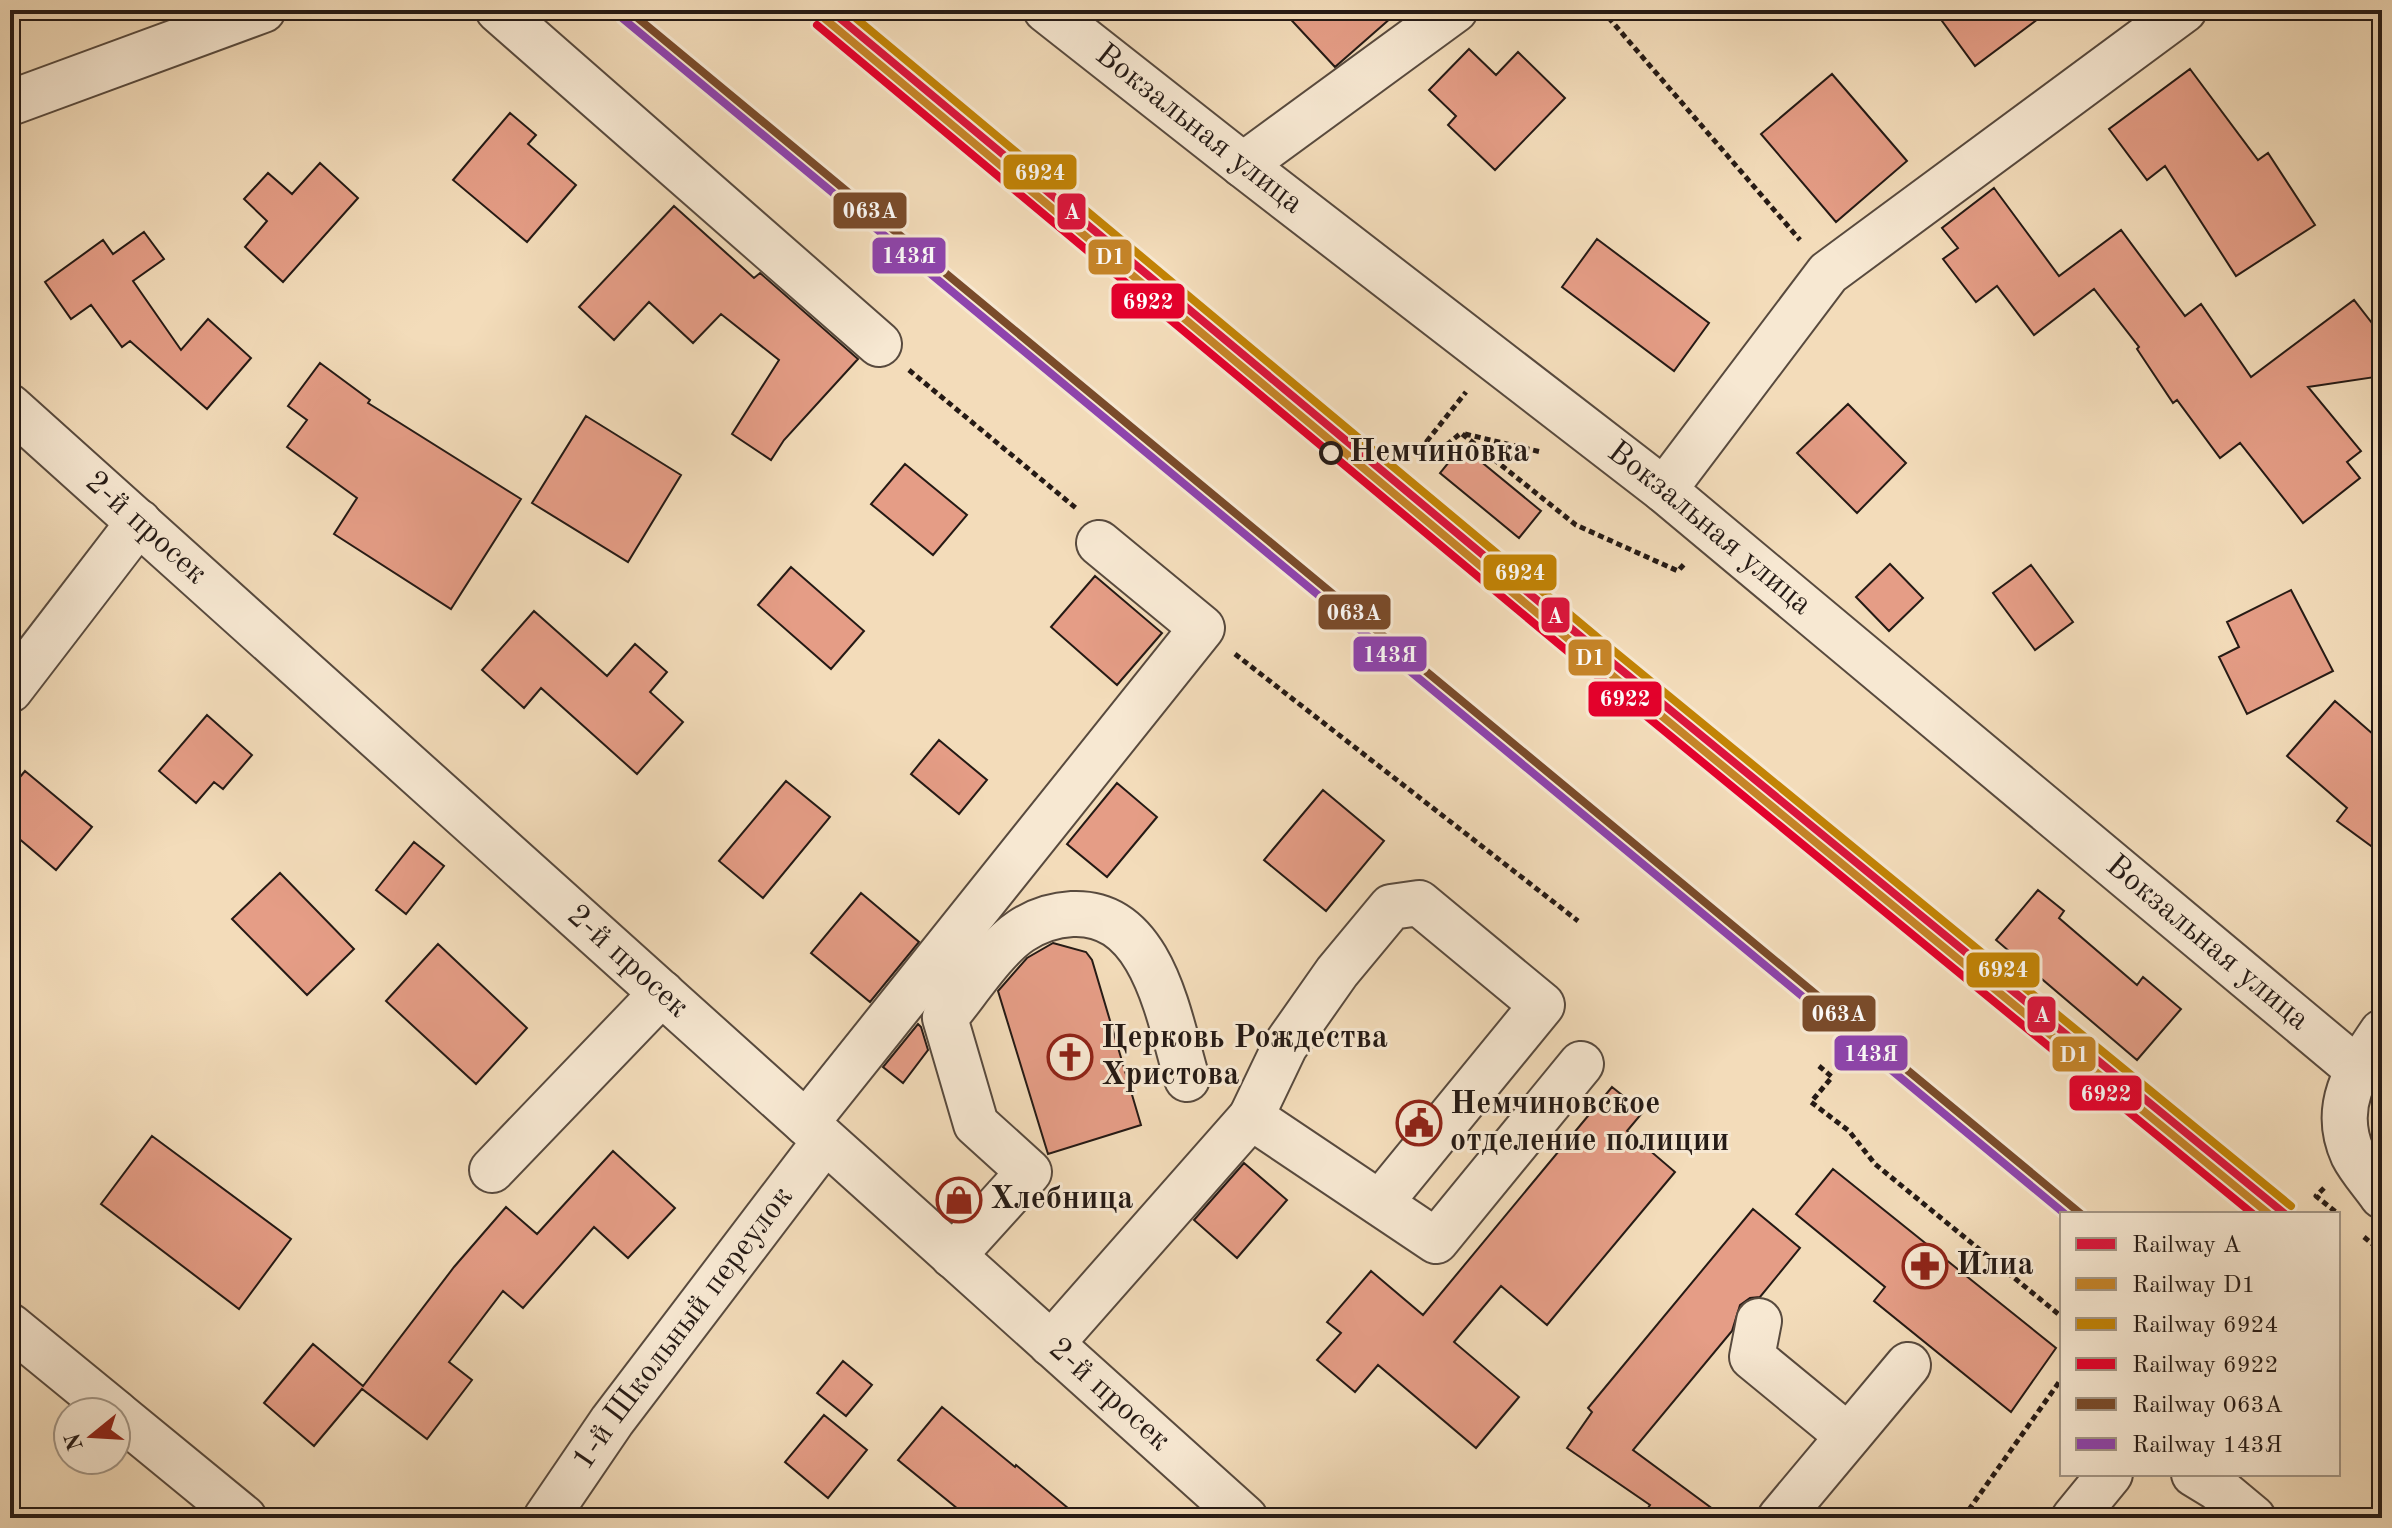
<svg xmlns="http://www.w3.org/2000/svg" width="2392" height="1528" font-family="'Old Standard TT',serif">
	<style>
		.building { fill: #e59d86; stroke: #251a15; stroke-width: 2 }
		.lines { fill: none; stroke-linecap: round; stroke-linejoin: round }
		.minor-casing { stroke: #584a3e; stroke-width: 48 }
		.path { stroke: #251a15; stroke-width: 5; stroke-dasharray: 6 4; stroke-linecap: butt }
		.minor { stroke: #f7e8d2; stroke-width: 44 }
		.rail-1-casing { stroke: #f7e8d2; stroke-width: 14 }
		.rail-2-casing { stroke: #f7e8d2; stroke-width: 14 }
		.rail-3-casing { stroke: #f7e8d2; stroke-width: 14 }
		.rail-4-casing { stroke: #f7e8d2; stroke-width: 14 }
		.rail-5-casing { stroke: #f7e8d2; stroke-width: 14 }
		.rail-6-casing { stroke: #f7e8d2; stroke-width: 14 }
		.rail-1 { stroke: #dc143c; stroke-width: 8 }
		.rail-2 { stroke: #c58428; stroke-width: 8 }
		.rail-3 { stroke: #c28305; stroke-width: 8 }
		.rail-4 { stroke: #e4002b; stroke-width: 8 }
		.rail-5 { stroke: #7a4b2a; stroke-width: 8 }
		.rail-6 { stroke: #8e44ad; stroke-width: 8 }
		.stop-dot { fill: #f7e8d2; stroke: #251a15; stroke-width: 4 }
		.labels { text-anchor: middle; dominant-baseline: central; stroke-width: 6; stroke-linejoin: round; paint-order: stroke }
		.street-label { font-size: 32px; fill: #251a15; stroke: #f7e8d2 }
		.stop-label { font-size: 32px; font-weight: bold; fill: #251a15; stroke: #f7e8d2; text-anchor: start }
		.poi-label { font-size: 32px; font-weight: bold; fill: #251a15; stroke: #f7e8d2; text-anchor: start }
		.line-badge { stroke: #f7e8d2; stroke-width: 3 }
		.badge-label { font-size: 22px; text-anchor: middle; font-weight: bold; fill: #fff }
	</style>
	<rect width="100%" height="100%" fill="#f3dcba"/>
	<filter id="stains"><feTurbulence type="fractalNoise" baseFrequency=".0025" numOctaves="4"/><feColorMatrix values="0 0 0 0 .2 0 0 0 0 .09 0 0 0 0 .02 0 0 0 .5 -.17"/></filter>
	<radialGradient id="worn" r=".72"><stop offset=".6" stop-color="#630" stop-opacity="0"/><stop offset="1" stop-color="#630" stop-opacity=".3"/></radialGradient>
	<path class="building" d="M1282 10H1400L1335 67Z
		M1934 10H2050L1975 66Z
		M1469 49 1496 75 1518 52 1565 98 1495 170 1448 125 1456 116 1429 90Z
		M2190 69 2258 160 2268 153 2315 225 2236 276 2165 166 2147 180 2109 129Z
		M1832 74 1907 161 1836 222 1761 134Z
		M510 113 536 135 528 144 576 185 527 242 453 180Z
		M320 163 358 198 283 282 245 247 267 221 244 199 268 173 292 194Z
		M1994 188 2059 276 2121 230 2185 316 2201 304 2251 377 2354 300 2382 336V376L2308 387 2361 451 2347 462 2360 478 2303 523 2240 443 2220 458 2177 400 2173 403 2137 349 2139 347 2094 289 2034 335 1997 286 1976 302 1943 259 1958 248 1942 228Z
		M674 206 754 278 760 273 858 359 784 440 771 460 732 434 779 360 721 314 693 343 649 302 614 340 579 307Z
		M144 232 164 259 133 281 181 350 208 319 251 358 207 409 130 341 122 347 91 305 71 319 45 282 103 240 113 254Z
		M1597 239 1709 323 1674 371 1562 287Z
		M320 363 370 400 368 403 521 499 451 609 334 534 357 498 287 447 307 420 288 406Z
		M1848 404 1906 463 1857 513 1797 453Z
		M586 416 681 475 628 562 532 503Z
		M1462 446 1541 511 1519 538 1440 473Z
		M905 464 967 515 933 555 871 504Z
		M1890 564 1923 598 1889 631 1856 597Z
		M2031 565 2073 622 2035 650 1993 593Z
		M791 567 864 631 831 669 758 605Z
		M1095 576 1162 633 1117 685 1051 627Z
		M2291 590 2333 671 2247 714 2219 657 2239 647 2227 622Z
		M534 611 607 676 635 644 667 672 650 692 683 722 637 774 541 688 524 708 482 670Z
		M2335 701 2382 742V854L2337 821 2347 808 2287 756Z
		M207 715 252 755 223 789 214 782 196 803 159 771Z
		M939 740 987 780 959 814 911 774Z
		M25 771 92 827 56 870 10 831V789Z
		M786 781 830 817 763 898 719 861Z
		M1117 783 1157 817 1107 877 1067 844Z
		M1323 790 1384 841 1326 911 1264 860Z
		M414 842 444 866 406 914 376 890Z
		M280 873 354 949 307 995 232 919Z
		M2038 890 2064 911 2059 918 2137 985 2143 977 2181 1009 2137 1060 1996 940Z
		M861 893 919 942 870 1002 811 953Z
		M1053 943 1086 952 1092 960 1141 1125 1048 1154 998 991 1027 958Z
		M438 944 527 1028 476 1084 386 1001Z
		M918 1024 921 1027 928 1050 903 1083 883 1067Z
		M1612 1087 1643 1112 1627 1131 1675 1172 1547 1325 1501 1286 1454 1342 1519 1397 1476 1448 1378 1365 1355 1392 1317 1360 1341 1333 1327 1322 1371 1271 1423 1315Z
		M152 1136 291 1239 239 1309 101 1204Z
		M613 1151 675 1208 628 1258 594 1227 523 1308 503 1291 449 1362 472 1380 427 1439 362 1389 314 1446 264 1403 313 1344 363 1386 454 1267 506 1207 537 1234Z
		M1244 1163 1287 1200 1237 1258 1194 1220Z
		M1833 1169 2056 1348 2011 1412 1874 1301 1885 1287 1796 1214Z
		M1753 1209 1800 1248 1760 1297 1750 1298 1740 1305 1732 1331 1633 1450 1725 1518H1641L1650 1505 1567 1448 1592 1412 1588 1408Z
		M843 1361 872 1385 846 1416 817 1393Z
		M942 1407 1015 1467 1016 1465 1080 1518H969L898 1460Z
		M824 1415 867 1450 828 1498 785 1462Z"/>
	<g class="lines">
		<g class="minor-casing">
			<g id="minor">
				<path d="M498 10 879 344"/>
				<path id="s1" d="M1046 10 1243 165 1664 490 2357 1069"/>
				<path d="M10 103 263 10"/>
				<path d="M1243 165 1455 10"/>
				<path id="s2" d="M10 407 1245 1518"/>
				<path d="M1664 490 1828 273 2184 10"/>
				<path d="M10 690 139 522"/>
				<path d="M2382 1032C2356 1070 2331 1107 2353 1155 2360 1169 2373 1183 2382 1196"/>
				<path d="M1251 1117 1285 1046 1337 972 1391 907 1419 903 1542 1005 1380 1203"/>
				<path d="M806 1123 1202 628 1099 543"/>
				<path d="M492 1170 662 993"/>
				<path d="M953 1256 1029 1172 976 1124 945 1018C966 993 995 948 1021 931 1036 921 1055 915 1072 914 1154 910 1169 1020 1187 1079"/>
				<path d="M1759 1321 1752 1357 1848 1436"/>
				<path d="M10 1326 115 1412"/>
				<path d="M1051 1344 1251 1117 1436 1241 1581 1064"/>
				<path d="M116 1413 244 1518"/>
				<path d="M2194 1474 2217 1488 2253 1518"/>
				<path id="s3" d="M546 1518 612 1421 825 1141"/>
				<path d="M1780 1518 1908 1365"/>
				<path d="M2074 1518 2110 1474"/>
			</g>
		</g>
		<path class="path" d="M1602 10 1800 240
			M909 370 1077 509
			M1465 434 1541 452
			M1439 451 1461 433 1576 525 1678 571 1686 562
			M1451 460 1427 441 1466 392
			M1235 654 1578 921
			M1819 1066 1832 1077 1811 1102 1849 1131 1875 1164 2062 1317
			M2324 1188 2316 1196 2337 1213
			M2364 1237 2382 1252
			M1963 1518 2062 1378"/>
		<use href="#minor" class="minor"/>
		<g class="rail-1-casing">
			<path id="rail-1" d="M830 10 1597 650 2285 1214"/>
		</g>
		<g class="rail-2-casing">
			<path id="rail-2" d="M824 18 1591 658 2269 1214"/>
		</g>
		<g class="rail-3-casing">
			<path id="rail-3" d="M846 10 1603 642 2291 1206"/>
		</g>
		<g class="rail-4-casing">
			<path id="rail-4" d="M817 25 1584 665 2253 1214"/>
		</g>
		<g class="rail-5-casing">
			<path id="rail-5" d="M628 10 2081 1214"/>
		</g>
		<g class="rail-6-casing">
			<path id="rail-6" d="M622 18 2065 1214"/>
		</g>
		<use href="#rail-1" class="rail-1"/>
		<use href="#rail-2" class="rail-2"/>
		<use href="#rail-3" class="rail-3"/>
		<use href="#rail-4" class="rail-4"/>
		<use href="#rail-5" class="rail-5"/>
		<use href="#rail-6" class="rail-6"/>
	</g>
	<defs>
		<g id="church-ring" transform="scale(2.3)"><circle r="9.5" fill="#f7e8d2" stroke="#8f2418" stroke-width="1.5"/><path d="M-1.2-6h2.4v3.5h3.3v2.4h-3.3V6h-2.4V-.1h-3.3v-2.4h3.3Z" fill="#8f2418"/></g>
		<g id="civic-ring" transform="scale(2.3)"><circle r="9.5" fill="#f7e8d2" stroke="#8f2418" stroke-width="1.5"/><path d="M-.6-6.5H3V-4.5H.6V-3L4-1V1h2V6H-6V1h2V-1L-.6-3ZM-1.2 2.5V6h2.4V2.5Z" fill="#8f2418"/></g>
		<g id="shop-ring" transform="scale(2.3)"><circle r="9.5" fill="#f7e8d2" stroke="#8f2418" stroke-width="1.5"/><path d="M-5-2.5h2.3a2.7 3.5 0 0 1 5.4 0H5L5.5 6h-11ZM-1.5-2.5h3a1.5 2.3 0 0 0-3 0Z" fill="#8f2418"/></g>
		<g id="pharmacy-ring" transform="scale(2.3)"><circle r="9.5" fill="#f7e8d2" stroke="#8f2418" stroke-width="1.5"/><path d="M-2-6h4v4h4v4h-4v4h-4v-4h-4v-4h4Z" fill="#8f2418"/></g>
	</defs>
	<g fill-rule="evenodd">
		<use href="#church-ring" x="1070" y="1057"/>
		<use href="#civic-ring" x="1419" y="1123"/>
		<use href="#shop-ring" x="959" y="1200"/>
		<use href="#pharmacy-ring" x="1925" y="1266"/>
	</g>
	<circle class="stop-dot" cx="1331" cy="453" r="10"/>
	<g class="labels">
		<g class="street-label">
			<text stroke="none"><textPath href="#s1" startOffset="194">Вокзальная улица</textPath></text>
			<text stroke="none"><textPath href="#s2" startOffset="182">2-й просек</textPath></text>
			<text stroke="none"><textPath href="#s1" startOffset="842">Вокзальная улица</textPath></text>
			<text stroke="none"><textPath href="#s1" startOffset="1490">Вокзальная улица</textPath></text>
			<text stroke="none"><textPath href="#s2" startOffset="830">2-й просек</textPath></text>
			<text stroke="none"><textPath href="#s3" startOffset="234">1-й Школьный переулок</textPath></text>
			<text stroke="none"><textPath href="#s2" startOffset="1478">2-й просек</textPath></text>
		</g>
		<g class="stop-label">
			<text x="1349" y="453">Немчиновка</text>
		</g>
		<g class="poi-label">
			<text x="1101" y="1039">Церковь Рождества<tspan x="1101" dy="37">Христова</tspan></text>
			<text x="1450" y="1105">Немчиновское<tspan x="1450" dy="37">отделение полиции</tspan></text>
			<text x="990" y="1200">Хлебница</text>
			<text x="1956" y="1266">Илиа</text>
		</g>
	</g>
	<g class="line-badge">
		<rect x="1002" y="153" width="76" height="38" rx="8" fill="#c28305"/>
		<rect x="832" y="191" width="76" height="39" rx="8" fill="#7a4b2a"/>
		<rect x="1056" y="192" width="31" height="39" rx="8" fill="#dc143c"/>
		<rect x="871" y="236" width="76" height="39" rx="8" fill="#8e44ad"/>
		<rect x="1087" y="238" width="46" height="38" rx="8" fill="#c58428"/>
		<rect x="1110" y="282" width="76" height="38" rx="8" fill="#e4002b"/>
		<rect x="1482" y="553" width="76" height="39" rx="8" fill="#c28305"/>
		<rect x="1317" y="593" width="75" height="38" rx="8" fill="#7a4b2a"/>
		<rect x="1540" y="596" width="31" height="38" rx="8" fill="#dc143c"/>
		<rect x="1352" y="635" width="76" height="38" rx="8" fill="#8e44ad"/>
		<rect x="1567" y="638" width="46" height="39" rx="8" fill="#c58428"/>
		<rect x="1587" y="680" width="76" height="38" rx="8" fill="#e4002b"/>
		<rect x="1965" y="951" width="76" height="38" rx="8" fill="#c28305"/>
		<rect x="1801" y="994" width="76" height="39" rx="8" fill="#7a4b2a"/>
		<rect x="2026" y="995" width="31" height="39" rx="8" fill="#dc143c"/>
		<rect x="1833" y="1034" width="76" height="38" rx="8" fill="#8e44ad"/>
		<rect x="2051" y="1035" width="46" height="38" rx="8" fill="#c58428"/>
		<rect x="2068" y="1074" width="75" height="38" rx="8" fill="#e4002b"/>
	</g>
	<g class="badge-label">
		<text x="1040" y="180">6924</text>
		<text x="870" y="218">063А</text>
		<text x="1072" y="219">A</text>
		<text x="909" y="263">143Я</text>
		<text x="1110" y="264">D1</text>
		<text x="1148" y="309">6922</text>
		<text x="1520" y="580">6924</text>
		<text x="1354" y="620">063А</text>
		<text x="1555" y="623">A</text>
		<text x="1390" y="662">143Я</text>
		<text x="1590" y="665">D1</text>
		<text x="1625" y="706">6922</text>
		<text x="2003" y="977">6924</text>
		<text x="1839" y="1021">063А</text>
		<text x="2042" y="1022">A</text>
		<text x="1871" y="1061">143Я</text>
		<text x="2074" y="1062">D1</text>
		<text x="2106" y="1101">6922</text>
	</g>
	<rect width="2392" height="1528" fill="none" stroke="#f3dcba" stroke-width="40"/>
	<rect x="12" y="12" width="2368" height="1504" fill="none" stroke="#251a15" stroke-width="4"/>
	<rect x="20" y="20" width="2352" height="1488" fill="none" stroke="#251a15" stroke-width="2"/>
	<rect x="2060" y="1212" width="280" height="264" fill="#f7e8d2" stroke="#a39686" stroke-width="2"/>
	<rect x="2076" y="1238" width="40" height="12" fill="#dc143c" stroke="#a39686" stroke-width="2"/>
	<text x="2132" y="1252" font-size="24" fill="#251a15">Railway A</text>
	<rect x="2076" y="1278" width="40" height="12" fill="#c58428" stroke="#a39686" stroke-width="2"/>
	<text x="2132" y="1292" font-size="24" fill="#251a15">Railway D1</text>
	<rect x="2076" y="1318" width="40" height="12" fill="#c28305" stroke="#a39686" stroke-width="2"/>
	<text x="2132" y="1332" font-size="24" fill="#251a15">Railway 6924</text>
	<rect x="2076" y="1358" width="40" height="12" fill="#e4002b" stroke="#a39686" stroke-width="2"/>
	<text x="2132" y="1372" font-size="24" fill="#251a15">Railway 6922</text>
	<rect x="2076" y="1398" width="40" height="12" fill="#7a4b2a" stroke="#a39686" stroke-width="2"/>
	<text x="2132" y="1412" font-size="24" fill="#251a15">Railway 063А</text>
	<rect x="2076" y="1438" width="40" height="12" fill="#8e44ad" stroke="#a39686" stroke-width="2"/>
	<text x="2132" y="1452" font-size="24" fill="#251a15">Railway 143Я</text>
	<g transform="translate(92 1436) rotate(252)"><circle r="38" fill="#f7e8d2" stroke="#a39686" stroke-width="2"/>
	<path d="M0-6L14 30L0 20L-14 30Z" fill="#8f2418"/>
	<text y="-12" font-size="22" font-weight="bold" text-anchor="middle" fill="#251a15">N</text>
	</g>
	<rect width="100%" height="100%" filter="url(#stains)"/>
	<rect width="100%" height="100%" fill="url(#worn)"/>
</svg>
